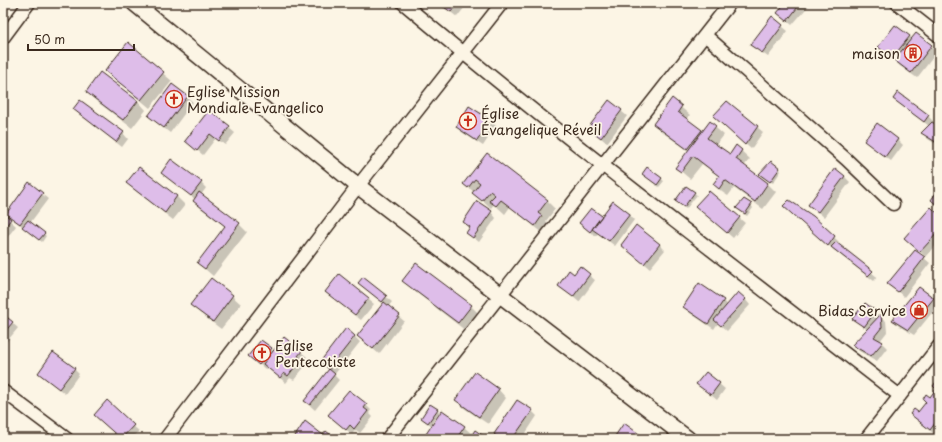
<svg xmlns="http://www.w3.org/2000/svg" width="942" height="442" font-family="'Playpen Sans',sans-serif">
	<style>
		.shadow { fill: #0003 }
		.building { fill: #debde9; stroke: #3b2a1e }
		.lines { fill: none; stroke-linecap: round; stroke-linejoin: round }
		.minor-casing { stroke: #3b2a1e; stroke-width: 15 }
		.tertiary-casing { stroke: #3b2a1e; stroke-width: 18 }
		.minor { stroke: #fcf5e5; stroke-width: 12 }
		.tertiary { stroke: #fcf5e5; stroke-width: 15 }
		.labels { text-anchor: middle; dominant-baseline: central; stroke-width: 3.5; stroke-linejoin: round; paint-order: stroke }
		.poi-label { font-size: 14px; fill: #3b2a1e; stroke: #fcf5e5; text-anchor: start }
	</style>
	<rect width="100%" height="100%" fill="#fcf5e5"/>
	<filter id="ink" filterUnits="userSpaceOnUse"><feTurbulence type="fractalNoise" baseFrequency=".025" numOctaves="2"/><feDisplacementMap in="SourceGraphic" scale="8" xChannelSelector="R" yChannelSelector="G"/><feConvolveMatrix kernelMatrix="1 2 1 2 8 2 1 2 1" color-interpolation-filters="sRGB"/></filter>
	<g filter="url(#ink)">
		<path class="shadow" d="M439 3H468L457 17Z
			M787 3H811L792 25 784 18Z
			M772 18 788 31 768 57 751 45Z
			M916 34 937 52 917 78 900 66 880 47 909 36 912 39Z
			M128 44 172 81 150 108 106 71Z
			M101 74 138 101 146 110 132 128 95 100 87 92Z
			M172 85 193 102 170 133 149 116Z
			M898 93 928 116 934 122 932 123 939 127V146L928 139 923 133 929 126 894 99Z
			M672 100 690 115 686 119 703 132 710 123 724 135 716 145 730 156 737 147 750 159 744 166 768 184 776 192 763 209 734 188 728 196 722 192 714 184 720 177 702 164 690 179 677 168 689 151 662 132 654 124Z
			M609 101 627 116 607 143 589 128Z
			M727 102 763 132 751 149 719 121Z
			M470 107 490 121 496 126 483 146 462 132 457 127Z
			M74 109 123 133 128 139 122 147Z
			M209 111 235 133 225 145 216 138 203 155 186 141Z
			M897 139 903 145 891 161 865 141Z
			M487 154 547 201 555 209 546 221 550 225 543 233 510 207 505 214 494 204 491 208 464 183Z
			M139 168 177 197 185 205 173 220 136 191 128 183Z
			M779 169 781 171 773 183 763 177Z
			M844 176 850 182 824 217 809 205Z
			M646 177 661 179 664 181 659 187Z
			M168 178 201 183 206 188 201 195 239 224 247 232 213 276 198 263 226 227 202 209 194 201 195 199Z
			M29 184 48 199 30 223 46 236 42 242 7 214Z
			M709 192 745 223 733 238 702 211Z
			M694 193 697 195 686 209 678 203Z
			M751 205 753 208 747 216 740 211Z
			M491 212 496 218 479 242 468 233 471 228 464 222Z
			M790 212 813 217 839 242 838 244 877 277 874 281 834 250Z
			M3 214 16 226 3 243Z
			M629 214 634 220 615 246 598 233 596 236 586 229 602 218Z
			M939 216V242L926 257 911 243Z
			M659 244 665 250 650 268 622 245Z
			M924 258 930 263 904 297 889 284Z
			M580 268 595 280 579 302 559 285 574 275Z
			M339 276 374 304 361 320 332 297Z
			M363 278 392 302 388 307 404 321 379 354 358 336 384 303 359 283Z
			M404 281 471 306 479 314 466 331 412 289Z
			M699 285 728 305 745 299 750 305 727 331 718 323 714 329 690 313 684 307Z
			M232 296 241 304 221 329 200 313 191 304Z
			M933 299 939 304 914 335 899 326 893 320Z
			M865 305 886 321 887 332 880 341 887 348 877 361 859 351 854 345 868 330 853 319Z
			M3 315 18 328 3 346Z
			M354 336 360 342 334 375 339 380 315 410 305 401 330 370 326 367Z
			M271 349 274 352H301L307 357 303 362 306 365 294 380 290 378 286 383 267 367 265 369 250 356Z
			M74 369 79 374 65 394 39 373Z
			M706 373 725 389 717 400 698 384Z
			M939 380V438L922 424 912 414 919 413 937 389Z
			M498 389 506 398 488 424 464 408 456 400Z
			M366 405 371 410 369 413 373 417 360 433 356 430 352 434 335 421Z
			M437 410 440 412 432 423 434 424 464 427 473 435 487 439H427L432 426 424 420Z
			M532 411 537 416 522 439H500L495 434Z
			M100 420 133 426 139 431 132 439H122Z"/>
		<path class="building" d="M438 3H458L451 12Z
			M785 3H801L787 21 777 13Z
			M772 16 783 25 762 53 750 45Z
			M895 25 910 36 892 58 878 47Z
			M916 33 932 45 911 73 894 60Z
			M128 42 164 72 141 100 105 71Z
			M100 72 138 101 123 120 86 92Z
			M172 84 188 96 164 128 148 116Z
			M898 92 929 115 924 122 893 99Z
			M672 98 682 106 678 112 702 130 687 149 653 124Z
			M80 100 124 132 116 142 73 109Z
			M609 100 622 110 601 138 588 128Z
			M727 101 758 126 745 145 713 116Z
			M469 106 491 120 477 141 456 127Z
			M209 110 230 126 219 141 210 134 197 151 185 141Z
			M710 121 716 126 707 138 730 154 736 145 742 150 736 159 768 183 755 202 725 180 719 189 713 184 719 176 693 156 681 172 675 168Z
			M932 122 939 126V144L921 133Z
			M877 123 898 139 885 157 864 141Z
			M487 153 548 200 538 213 542 216 535 226 501 200 496 206 489 201 495 195 490 191 482 201 472 193 480 183 475 179 468 188 463 184Z
			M171 159 202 182 191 196 161 173Z
			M771 161 780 168 770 182 759 174Z
			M139 167 177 196 165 213 126 183Z
			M647 167 662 178 657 185 642 174Z
			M835 168 845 176 818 212 808 205Z
			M29 182 43 193 20 224 6 214Z
			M686 186 695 192 684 207 675 201Z
			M938 190 939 191V207L931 200Z
			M709 191 740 217 727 233 695 206Z
			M199 192 240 223 205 269 197 263 225 226 193 201Z
			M744 199 752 204 745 214 736 208Z
			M789 200 813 216 835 236 828 246 783 206Z
			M477 201 492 211 473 238 466 233 470 227 463 222Z
			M613 201 630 214 609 241 592 229Z
			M931 207 939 215V231L920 252 904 238Z
			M591 208 602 216 590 232 579 223Z
			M3 213 11 219 3 230Z
			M28 220 45 233 39 240 22 227Z
			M636 225 660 244 644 264 621 245Z
			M836 242 873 271 868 276 831 247Z
			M915 250 925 257 898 292 887 284Z
			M416 263 472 305 458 323 402 281Z
			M580 266 590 274 573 297 558 286 569 270 574 274Z
			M339 274 369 298 355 315 325 292Z
			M363 277 387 296 382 302 358 283Z
			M211 278 233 295 213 322 190 305Z
			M699 283 724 300 708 324 683 307Z
			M919 287 934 298 908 330 892 320Z
			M738 292 746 299 721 326 714 320Z
			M384 302 400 315 373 349 357 336Z
			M865 303 876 311 864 327 852 319Z
			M3 314 13 322 3 334Z
			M881 314 882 327 874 337 883 342 871 356 852 345Z
			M346 328 355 336 329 369 320 362Z
			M284 337 302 351 298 356 301 359 288 376 284 373 280 378 263 364Z
			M261 340 272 348 259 365 248 356Z
			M53 352 75 368 59 389 38 373Z
			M329 369 335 374 310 405 304 401Z
			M475 372 499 389 479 417 455 400Z
			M706 372 720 383 711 395 696 384Z
			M939 378V418L930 430 910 414 914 409 918 412 926 402 923 399 926 394 930 397 936 389 933 386Z
			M349 390 367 404 364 408 368 411 354 429 350 425 346 430 328 415Z
			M107 400 134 425 121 439 94 415Z
			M517 400 533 410 513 438 514 439H500L494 434Z
			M430 404 438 409 428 423 421 418Z
			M442 410 465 426 456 439H427L424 437Z
			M305 421 323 435 326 431 336 439H293Z
			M939 421V433L935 430 939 424 938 423Z
			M624 423 646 439H613Z
			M475 430 488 439H469Z"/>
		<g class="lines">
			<g class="minor-casing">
				<path id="minor" d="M403 3C564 139 733 266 900 396
					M897 3 939 36
					M705 35 846 159 893 204
					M3 38 29 3
					M3 391 67 439
					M165 439 358 186 502 3
					M387 439 730 3
					M866 439 939 346"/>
			</g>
			<g class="tertiary-casing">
				<path id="tertiary" d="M134 3 358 186 688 439"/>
			</g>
			<use href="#minor" class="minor"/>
			<use href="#tertiary" class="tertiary"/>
		</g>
	</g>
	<defs>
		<g id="building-ring" transform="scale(0.9)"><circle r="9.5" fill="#fcf5e5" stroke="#c8321e" stroke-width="1.5"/><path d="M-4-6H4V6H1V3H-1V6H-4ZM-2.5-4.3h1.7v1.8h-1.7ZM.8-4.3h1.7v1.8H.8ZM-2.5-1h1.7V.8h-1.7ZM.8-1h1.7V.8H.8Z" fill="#c8321e"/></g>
		<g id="church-ring" transform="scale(0.9)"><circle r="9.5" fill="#fcf5e5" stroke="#c8321e" stroke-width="1.5"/><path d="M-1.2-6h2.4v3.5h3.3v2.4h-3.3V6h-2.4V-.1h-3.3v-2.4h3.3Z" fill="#c8321e"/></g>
		<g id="shop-ring" transform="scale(0.9)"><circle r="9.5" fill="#fcf5e5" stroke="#c8321e" stroke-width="1.5"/><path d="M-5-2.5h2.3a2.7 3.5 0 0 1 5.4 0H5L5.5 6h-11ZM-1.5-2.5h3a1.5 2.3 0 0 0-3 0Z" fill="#c8321e"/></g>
	</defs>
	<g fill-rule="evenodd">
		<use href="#building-ring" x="913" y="53"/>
		<use href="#church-ring" x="174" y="99"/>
		<use href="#church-ring" x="468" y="121"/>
		<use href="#shop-ring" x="919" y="310"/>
		<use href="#church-ring" x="262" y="353"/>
	</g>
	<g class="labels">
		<g class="poi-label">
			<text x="900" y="53" text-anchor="end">maison</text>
			<text x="187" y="91">Eglise Mission<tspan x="187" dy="16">Mondiale Evangelico</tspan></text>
			<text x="481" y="113">Église<tspan x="481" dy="16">Évangelique Réveil</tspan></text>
			<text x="906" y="310" text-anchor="end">Bidas Service</text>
			<text x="275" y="345">Eglise<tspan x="275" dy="16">Pentecotiste</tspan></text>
		</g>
	</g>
	<rect width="942" height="442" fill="none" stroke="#fcf5e5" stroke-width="16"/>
	<rect x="8" y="8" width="926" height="426" fill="none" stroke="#3b2a1e" stroke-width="1.5" filter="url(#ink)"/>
	<path d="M28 44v6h106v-6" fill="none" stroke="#3b2a1e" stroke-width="2"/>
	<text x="34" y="44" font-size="12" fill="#3b2a1e" stroke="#fcf5e5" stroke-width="3" paint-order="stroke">50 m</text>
</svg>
